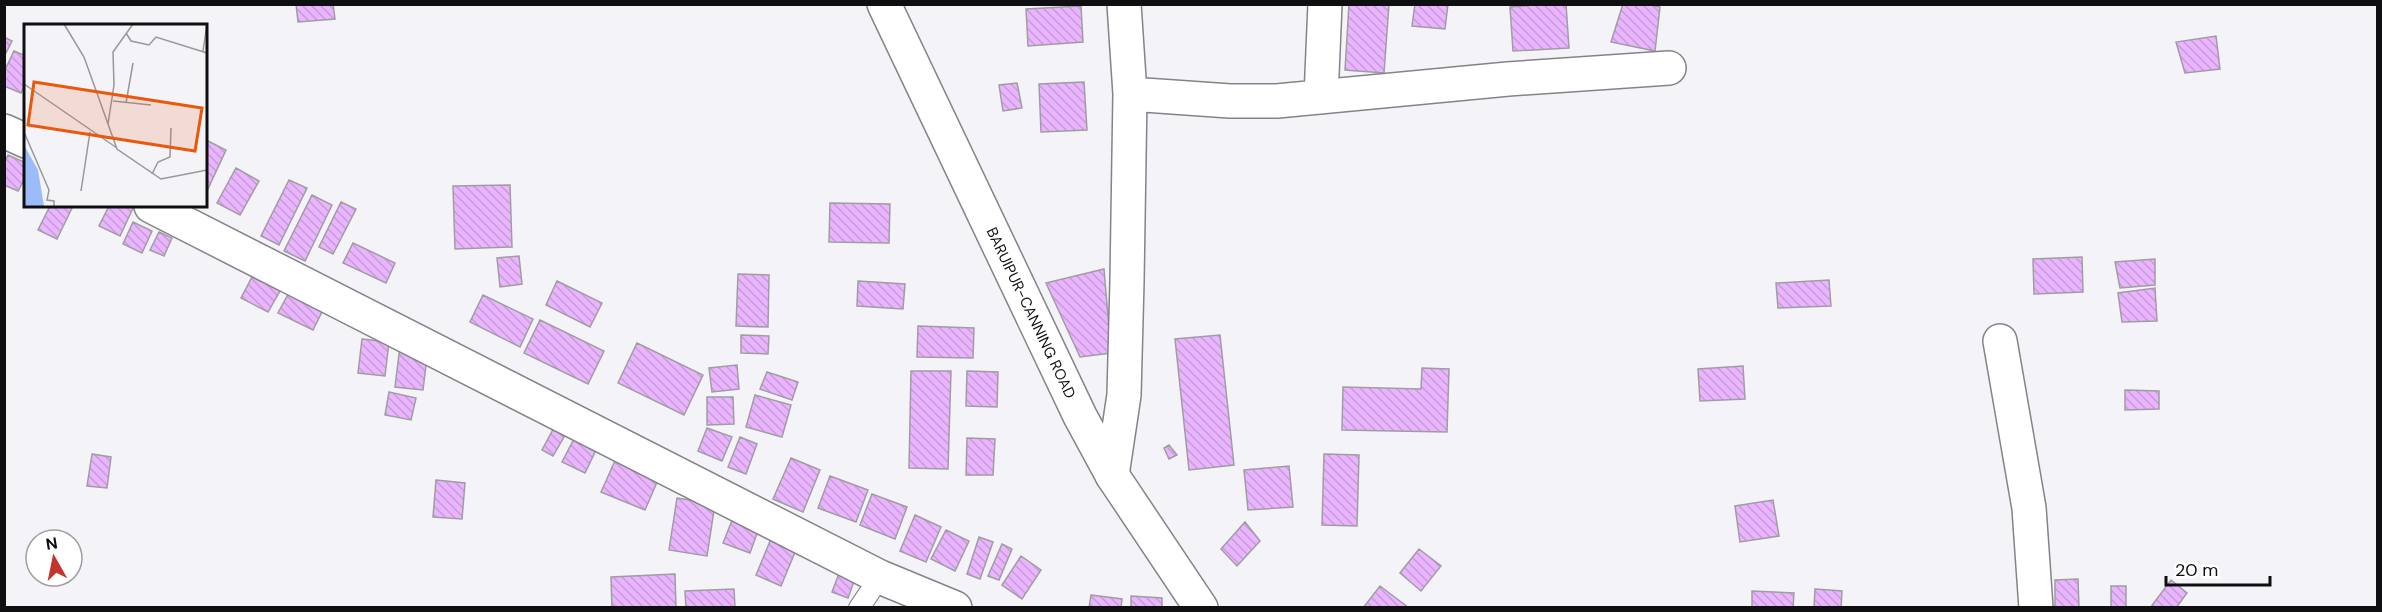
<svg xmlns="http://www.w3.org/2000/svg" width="2382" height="612" font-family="'DM Sans',sans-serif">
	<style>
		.building { fill: url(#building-back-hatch); stroke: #a09da1; stroke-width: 1.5 }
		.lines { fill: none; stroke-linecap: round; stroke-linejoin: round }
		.service-casing { stroke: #848387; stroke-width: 22 }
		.minor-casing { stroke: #848387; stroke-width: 36 }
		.secondary-casing { stroke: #848387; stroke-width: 36 }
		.service { stroke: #fff; stroke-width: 20 }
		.minor { stroke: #fff; stroke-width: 33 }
		.secondary { stroke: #fff; stroke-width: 33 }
		.labels { text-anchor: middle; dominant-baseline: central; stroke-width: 6; stroke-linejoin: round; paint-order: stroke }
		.street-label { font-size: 15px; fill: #0f0e10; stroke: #fff }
		.inset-road { fill: none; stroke: #98979b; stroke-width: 1.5 }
		.view { fill: #e8590c; fill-opacity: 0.15; stroke: #e8590c; stroke-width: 3 }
		.inset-edge { fill: none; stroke: #0f0e10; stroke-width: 3 }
	</style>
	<defs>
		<pattern id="building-back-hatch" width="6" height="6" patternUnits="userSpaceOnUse" patternTransform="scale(1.5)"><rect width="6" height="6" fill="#eab5ff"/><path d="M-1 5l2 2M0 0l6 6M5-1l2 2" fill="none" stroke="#c89ada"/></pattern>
	</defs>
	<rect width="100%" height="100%" fill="#f4f3f8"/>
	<path class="building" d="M296 4H333L335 19 298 22Z
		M1349 4H1389L1384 73 1345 70Z
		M1415 4H1448L1445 29 1412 26Z
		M1546 4H1566L1569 48 1513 51 1510 7Z
		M1623 4H1646L1660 7 1655 51 1611 42Z
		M1081 6 1083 42 1028 46 1026 9Z
		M2216 36 2220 69 2185 73 2176 42Z
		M4 37 12 41 4 57Z
		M14 51 26 56V83L21 93 4 86V72Z
		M1084 82 1087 130 1041 132 1039 84Z
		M1017 83 1022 108 1003 111 999 85Z
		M206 140 226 150 207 191H206Z
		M8 155 26 163V176L18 191 4 185V164Z
		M236 168 259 181 240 215 217 203Z
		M289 180 307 188 279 245 261 236Z
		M510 185 512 247 455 249 453 186Z
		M312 195 332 205 305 261 284 251Z
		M341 202 356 209 333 254 319 247Z
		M830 203 890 204 889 243 829 242Z
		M50 206H73L57 239 38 230Z
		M109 206H134L120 236 99 226Z
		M133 222 152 231 142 253 123 244Z
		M159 232 172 238 164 256 150 250Z
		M353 243 395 263 386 283 343 263Z
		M519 256 522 284 500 287 497 258Z
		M2082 257 2083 292 2034 294 2033 259Z
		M2155 259V285L2120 288 2115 262Z
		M1104 269 1111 353 1080 357 1046 283Z
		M738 274 769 275 768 327 736 326Z
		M252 277 280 291 268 312 241 298Z
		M1829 280 1831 306 1778 308 1776 283Z
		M557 281 602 303 590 327 546 305Z
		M858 281 905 284 903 309 857 306Z
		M2155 288 2157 321 2122 322 2118 293Z
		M291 289 325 306 313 330 278 313Z
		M483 295 533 319 520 347 470 322Z
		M540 320 604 351 588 384 524 353Z
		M918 326 974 328 973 358 917 357Z
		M741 335 769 336 768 354 741 353Z
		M1220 335 1234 465 1189 470 1175 339Z
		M362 339 389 342 385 376 358 373Z
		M637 343 703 375 684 415 618 383Z
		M400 346 428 349 423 390 395 387Z
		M737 365 739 389 712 392 709 368Z
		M1743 366 1745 399 1700 401 1698 369Z
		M1422 368 1449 369 1447 432 1342 430 1343 387 1421 389Z
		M911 371H951L948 469 909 468Z
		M967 371 998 372 997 407 966 406Z
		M767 372 798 382 792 400 760 389Z
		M2125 390 2159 391V409L2125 410Z
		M389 392 416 398 411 420 385 415Z
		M755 395 791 405 782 437 746 427Z
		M707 397H733L734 424 707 425Z
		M556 424 568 430 553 456 542 450Z
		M707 428 732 437 722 461 698 451Z
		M575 437 597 448 585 473 562 462Z
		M740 437 757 444 746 474 728 467Z
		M967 438 995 439 993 475H966Z
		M1169 445 1177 455 1169 459 1164 448Z
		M92 454 111 457 107 488 87 486Z
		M618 454 661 473 645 510 601 492Z
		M1324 454 1359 455 1357 526 1322 525Z
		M791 458 820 470 803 512 773 499Z
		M1289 466 1293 507 1248 510 1244 470Z
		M830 476 868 490 856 522 818 508Z
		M436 480 465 483 462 519 433 517Z
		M872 494 907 507 895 539 860 525Z
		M677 498 715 504 707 556 669 550Z
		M1773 500 1779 536 1740 542 1735 506Z
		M915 515 941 527 926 562 900 551Z
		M733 518 759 528 750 553 723 543Z
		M1245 522 1260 541 1237 566 1221 549Z
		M946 530 969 541 955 571 931 559Z
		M773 534 798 545 781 586 756 575Z
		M979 537 993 542 980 579 967 574Z
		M1002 544 1012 549 999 580 988 576Z
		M1419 549 1441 566 1421 591 1400 573Z
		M1021 556 1041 570 1022 599 1002 585Z
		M841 568 857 573 848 598 832 592Z
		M675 574 676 608H612L611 577Z
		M2078 579 2079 608H2055V580Z
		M2171 580 2187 593 2176 608H2150Z
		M1380 586 1409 608H1363Z
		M2111 586H2126V608H2111Z
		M734 589 735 608H686L685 591Z
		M1815 589 1842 591 1841 608H1814Z
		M1752 591 1794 593 1793 608H1752Z
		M1091 595 1122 599 1121 608H1089Z
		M1131 596 1162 598V608H1131Z"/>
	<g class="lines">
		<g class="service-casing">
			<path id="service" d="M859 608 880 577"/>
		</g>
		<g class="minor-casing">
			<path id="minor" d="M1130 94 1230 101H1277L1508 79 1669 68
				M1321 97 1325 4
				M4 131 26 141
				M151 206 880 577 955 608
				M2000 341 2029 508 2036 608
				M1112 475 1124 395 1127 281 1130 94 1124 4"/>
		</g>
		<g class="secondary-casing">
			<g id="secondary">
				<path id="s1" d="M884 4 1080 416 1112 475 1201 608"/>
			</g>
		</g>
		<use href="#service" class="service"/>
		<use href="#minor" class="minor"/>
		<use href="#secondary" class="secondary"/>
	</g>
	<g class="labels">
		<g class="street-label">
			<text stroke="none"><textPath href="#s1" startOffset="342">BARUIPUR-CANNING ROAD</textPath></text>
		</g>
	</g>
	<g transform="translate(24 24)">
		<rect width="183" height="183" fill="#f4f3f8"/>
		<path d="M0 121 14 146 20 182 24 183H0Z" fill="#9bbcf8"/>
		<path class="inset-road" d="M40 0 60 33 93 125 137 155 183 146M102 9 107 17 125 21 132 13 183 29M179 27 183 0M0 60 93 124M89 77 127 81M102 79 109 39M84 100 90 61 89 28 109 0M0 108 25 166 23 176 30 177V183M128 150 134 138 146 133 147 104M57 167 66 108"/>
		<path class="view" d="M10 58 178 84 171 127 4 101Z"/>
		<rect width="183" height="183" class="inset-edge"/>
	</g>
	<rect width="2382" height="612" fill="none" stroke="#0f0e10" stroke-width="12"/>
	<g transform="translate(54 558) rotate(351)"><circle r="28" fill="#ffffff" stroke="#9f9f9f" stroke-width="1.5"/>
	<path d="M0-4.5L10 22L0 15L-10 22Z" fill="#c3352c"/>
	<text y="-9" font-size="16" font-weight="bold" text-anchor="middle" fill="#0f0e10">N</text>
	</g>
	<path d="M2166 576v9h104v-9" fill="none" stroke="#0f0e10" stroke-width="3"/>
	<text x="2175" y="576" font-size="18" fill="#0f0e10" stroke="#ffffff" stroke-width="4.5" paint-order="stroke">20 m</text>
</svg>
